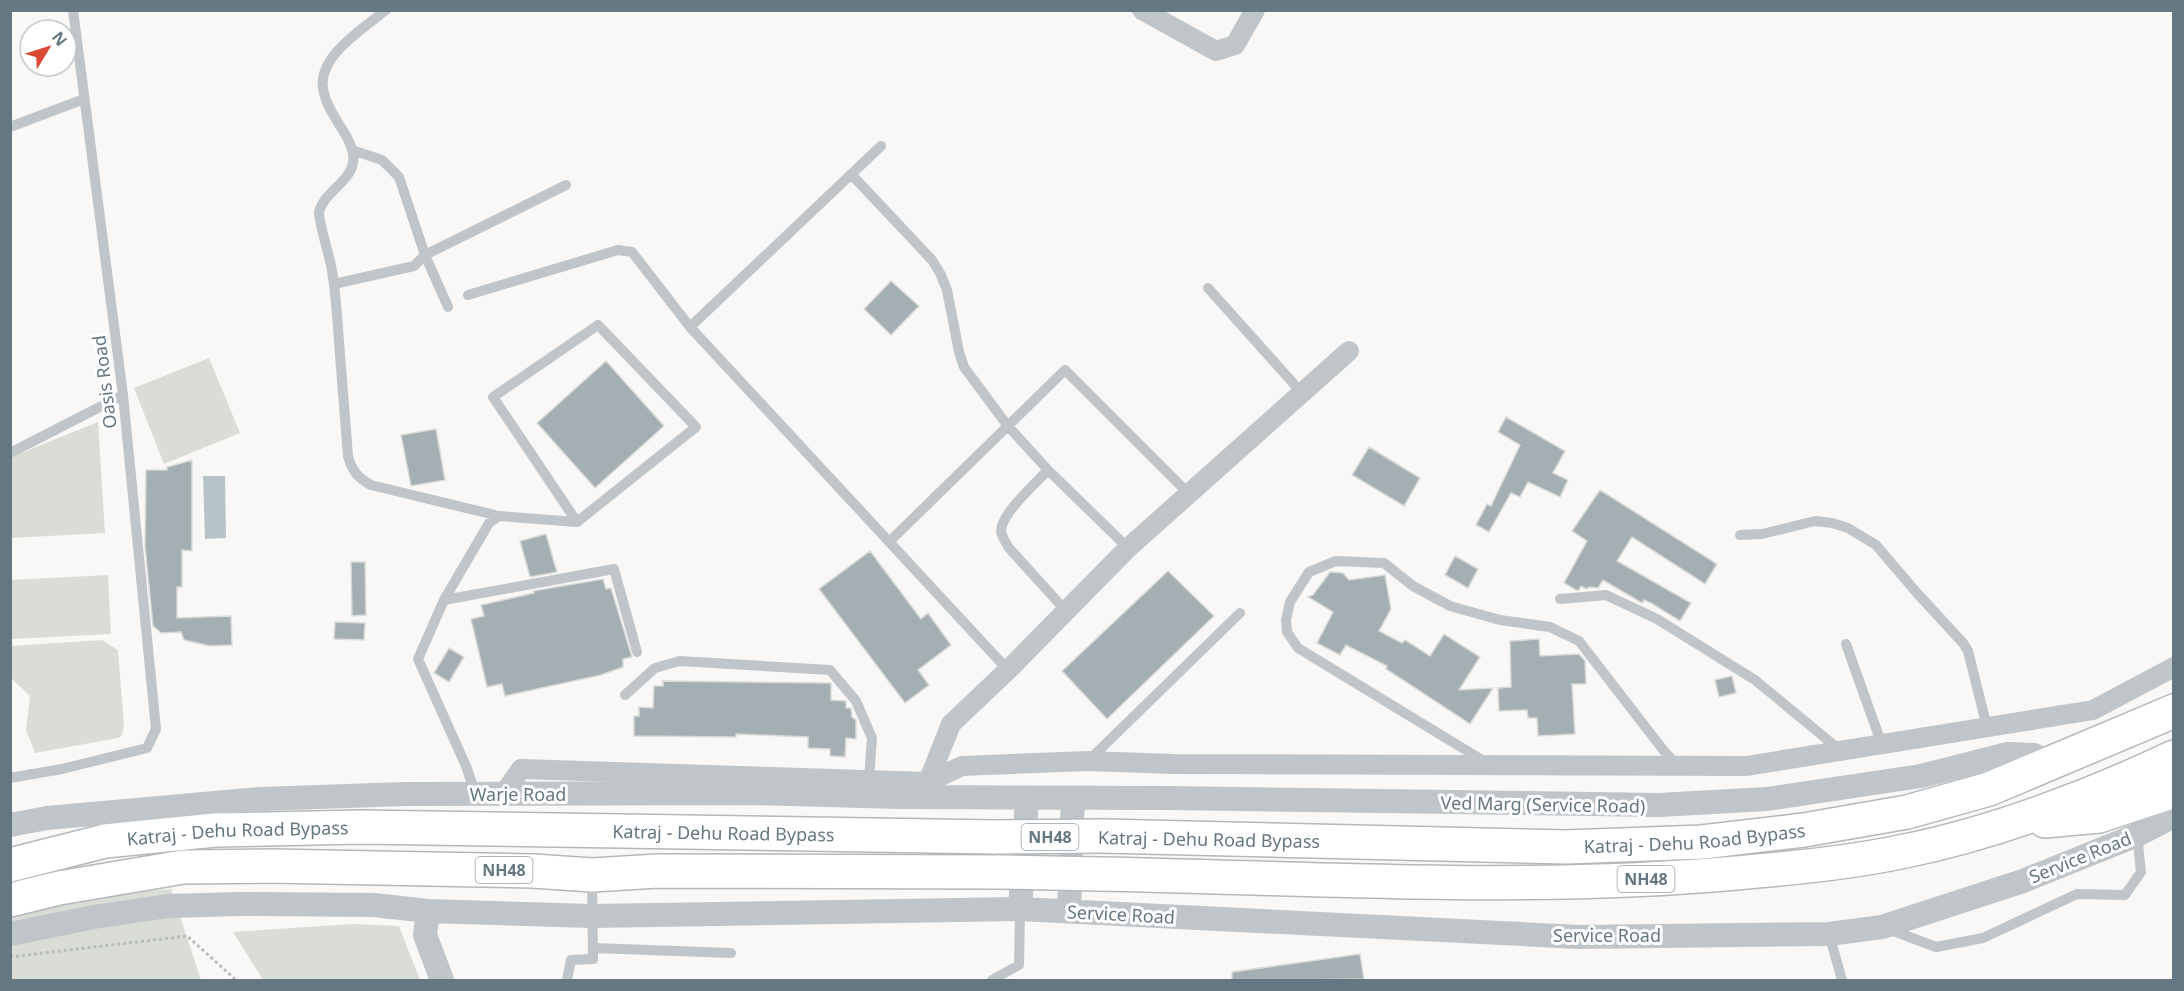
<svg xmlns="http://www.w3.org/2000/svg" width="2184" height="991" font-family="'Noto Sans',sans-serif">
	<style>
		.green { fill: #d9ddd6 }
		.water { fill: #b7c4c7 }
		.building { fill: #a4afb3; stroke: #dadad8; stroke-width: 1.5 }
		.lines { fill: none; stroke-linecap: round; stroke-linejoin: round }
		.trunk-casing { stroke: #b3b8bb; stroke-width: 36 }
		.path { stroke: #b8bcbe; stroke-width: 3; stroke-dasharray: 3 3; stroke-linecap: butt }
		.service { stroke: #bfc5c8; stroke-width: 10 }
		.minor { stroke: #bfc5c8; stroke-width: 20 }
		.tertiary { stroke: #bfc5c8; stroke-width: 24 }
		.trunk { stroke: #fff; stroke-width: 33 }
		.trunk-bridge-casing { stroke: #b3b8bb; stroke-width: 36; stroke-linecap: butt }
		.trunk-bridge { stroke: #fff; stroke-width: 33 }
		.labels { text-anchor: middle; dominant-baseline: central; stroke-width: 6; stroke-linejoin: round; paint-order: stroke }
		.shield { fill: #fff; stroke: #93a0a6; stroke-width: 1.5 }
		.shield-label { font-size: 16px; font-weight: bold; fill: #657780 }
		.street-label { font-size: 18px; fill: #657780; stroke: #fff }
	</style>
	<rect width="100%" height="100%" fill="#f9f8f6"/>
	<path class="green" d="M209 358 240 433 164 464 134 388Z
		M98 422 105 533 11 538V457Z
		M108 575 111 634 11 639V580Z
		M102 640 118 650 124 726 122 735 118 738 35 753 26 730 30 696 11 678V646Z
		M171 889 201 980H11L10 917 53 899Z
		M353 924 399 926 420 980H263L233 932Z"/>
	<path class="water" d="M203 476H225L226 538 205 539Z"/>
	<path class="building" d="M891 281 919 306 891 335 864 309Z
		M606 361 664 426 595 488 537 423Z
		M1506 417 1565 451 1553 473 1568 480 1560 497 1528 482 1520 497 1511 493 1489 532 1476 525 1487 504 1491 506 1520 445 1498 432Z
		M436 429 445 480 411 486 401 435Z
		M1369 447 1420 478 1404 506 1352 475Z
		M192 460V551L182 550V587H177V618L231 616 232 645 210 646 184 640 181 632 161 633 153 626 145 546 146 470H167V467Z
		M1600 490 1717 564 1705 584 1632 537 1617 561 1691 603 1680 621 1651 603 1644 600 1642 603 1603 580 1598 588 1590 587 1586 589 1581 586 1579 590H1576L1564 583 1587 541 1572 531Z
		M546 534 557 572 530 577 520 541Z
		M870 551 921 619 928 613 951 645 918 670 929 685 905 703 819 589Z
		M1455 556 1478 569 1468 588 1445 575Z
		M351 562H365L366 615 352 616Z
		M1168 571 1214 616 1107 719 1062 671Z
		M1330 572 1343 573 1349 580 1385 575 1391 609 1379 631 1402 643 1405 640 1430 656 1444 634 1480 657 1459 690 1493 688 1470 724 1386 669 1387 666 1346 645 1340 655 1317 643 1333 612 1308 597 1313 595Z
		M603 579 606 589 611 588 632 657 623 659V667L601 675 505 696 502 684 487 687 471 619 484 616 481 605 534 593 533 591Z
		M335 622 365 623 364 640 334 639Z
		M1539 639 1540 656 1579 654 1585 661 1586 684H1572L1575 734 1538 736 1537 718H1528L1527 710 1499 711 1498 688 1511 687 1510 641Z
		M449 648 464 657 449 682 434 673Z
		M1732 676 1736 693 1719 697 1715 680Z
		M663 681 831 683V700L846 701V708H851L852 717 856 720V739L846 738 845 757 830 756V749L808 748V737L736 734V737L634 736V716H639V707L653 708 654 686H663Z
		M1360 954 1364 979 1232 981V972Z"/>
	<g class="lines">
		<g class="trunk-casing">
			<g id="trunk">
				<path d="M2045 821 2099 816 2174 791"/>
				<path id="s1" d="M1103 836 1566 847 1702 842 1804 830 1907 812 1989 789 2174 711"/>
				<path id="s2" d="M10 865 105 841 215 830 361 827 996 837"/>
				<path d="M1100 874C1311 878 1525 892 1736 873 1792 868 1849 863 1905 851 1994 833 2092 796 2174 757"/>
				<path d="M10 900 59 888 183 867 271 866 533 871 592 875 658 871 1000 872"/>
			</g>
		</g>
		<path class="path" d="M10 957 187 936 236 980"/>
		<path class="service" d="M386 10C364 28 318 56 323 88 325 103 334 116 342 129 348 138 355 152 353 163 349 183 324 192 319 212 318 218 329 256 331 265 336 291 337 316 339 342 342 380 345 418 348 456 352 471 358 478 371 485L499 516
			M10 127 84 99
			M352 150 382 160 399 177 425 255 448 307
			M851 174 932 260 940 273 947 290 959 352 964 367 1007 425 1048 470 1128 548
			M334 284 414 266 425 255 566 185
			M1208 288 1302 393
			M468 295 618 250 632 252 690 327 1008 670
			M690 327 881 146
			M10 453 123 395
			M1048 470C1036 483 1001 514 1001 531 1002 537 1006 543 1009 548L1066 611
			M1740 535 1762 534 1815 521 1832 523 1848 528 1876 545 1917 593 1963 643 1968 651 1987 727
			M889 542 1065 370 1189 494
			M1560 599 1606 595 1657 619 1755 680 1841 751
			M444 600 614 569 637 652
			M1846 644 1882 745
			M625 695 655 668 680 661 830 670 856 701 872 738 869 779
			M1088 761 1240 613
			M1487 763 1298 648 1287 632 1286 620 1290 602 1309 572 1336 561 1384 563 1413 586 1450 606 1500 620 1550 627 1579 641 1664 751 1677 765
			M10 778 62 769 147 748 156 729 123 395 73 10
			M476 795 466 766 418 659 444 600 489 523 499 516 577 522 696 427 598 325 493 397 577 522
			M1888 929 1936 947 1983 938 2077 894 2125 895 2141 872 2137 835
			M1829 934 1842 980
			M593 948 731 953
			M567 980 571 960 593 959 592 878
			M992 980 1019 965 1020 909"/>
		<path class="minor" d="M1142 10 1216 51 1235 45 1255 10
			M928 782 962 766 1088 761 1173 764 1747 766 2093 710 2174 667
			M928 782 951 724 1008 670 1128 548 1349 351
			M503 795 521 769 928 782 921 791"/>
		<path class="tertiary" d="M10 825 47 818 260 799 405 794 750 793 900 797 1167 798 1659 805 1767 799 1921 776 2008 754 2034 755 2053 763
			M1020 909 1027 798
			M428 911 425 935 442 980
			M1069 911 1073 798
			M10 934 94 917 168 906 241 904 374 905 428 911 592 916 1020 909 1579 937 1829 934 1882 927 2023 881 2137 835 2174 816"/>
		<use href="#trunk" class="trunk"/>
		<g class="trunk-bridge-casing">
			<path id="trunk-bridge" d="M996 837 1103 836
				M1000 872 1100 874"/>
		</g>
		<use href="#trunk-bridge" class="trunk-bridge"/>
	</g>
	<g class="labels">
		<g class="shield">
			<rect x="1021.5" y="824" width="57" height="26" rx="4.5"/>
			<rect x="475.5" y="857" width="57" height="26" rx="4.5"/>
			<rect x="1617.5" y="866" width="57" height="26" rx="4.5"/>
		</g>
		<g class="shield-label">
			<text x="1050" y="837">NH48</text>
			<text x="504" y="870">NH48</text>
			<text x="1646" y="879">NH48</text>
		</g>
		<g class="street-label">
			<text transform="translate(104 382) rotate(-97)">Oasis Road</text>
			<text x="518" y="794">Warje Road</text>
			<text transform="translate(1543 804) rotate(1)">Ved Marg (Service Road)</text>
			<text stroke="none"><textPath href="#s2" startOffset="231">Katraj - Dehu Road Bypass</textPath></text>
			<text stroke="none"><textPath href="#s2" startOffset="717">Katraj - Dehu Road Bypass</textPath></text>
			<text stroke="none"><textPath href="#s1" startOffset="592">Katraj - Dehu Road Bypass</textPath></text>
			<text transform="translate(1209 839) rotate(1)">Katraj - Dehu Road Bypass</text>
			<text transform="translate(2080 857) rotate(-22)">Service Road</text>
			<text transform="translate(1121 914) rotate(3)">Service Road</text>
			<text x="1607" y="935">Service Road</text>
		</g>
	</g>
	<rect width="2184" height="991" fill="none" stroke="#657780" stroke-width="24"/>
	<g transform="translate(48 48) rotate(52)"><circle r="28" fill="#ffffff" stroke="#c1c9cc" stroke-width="1.5"/>
	<path d="M0-4.5L10 22L0 15L-10 22Z" fill="#dc4832"/>
	<text y="-9" font-size="16" font-weight="bold" text-anchor="middle" fill="#657780">N</text>
	</g>
</svg>
